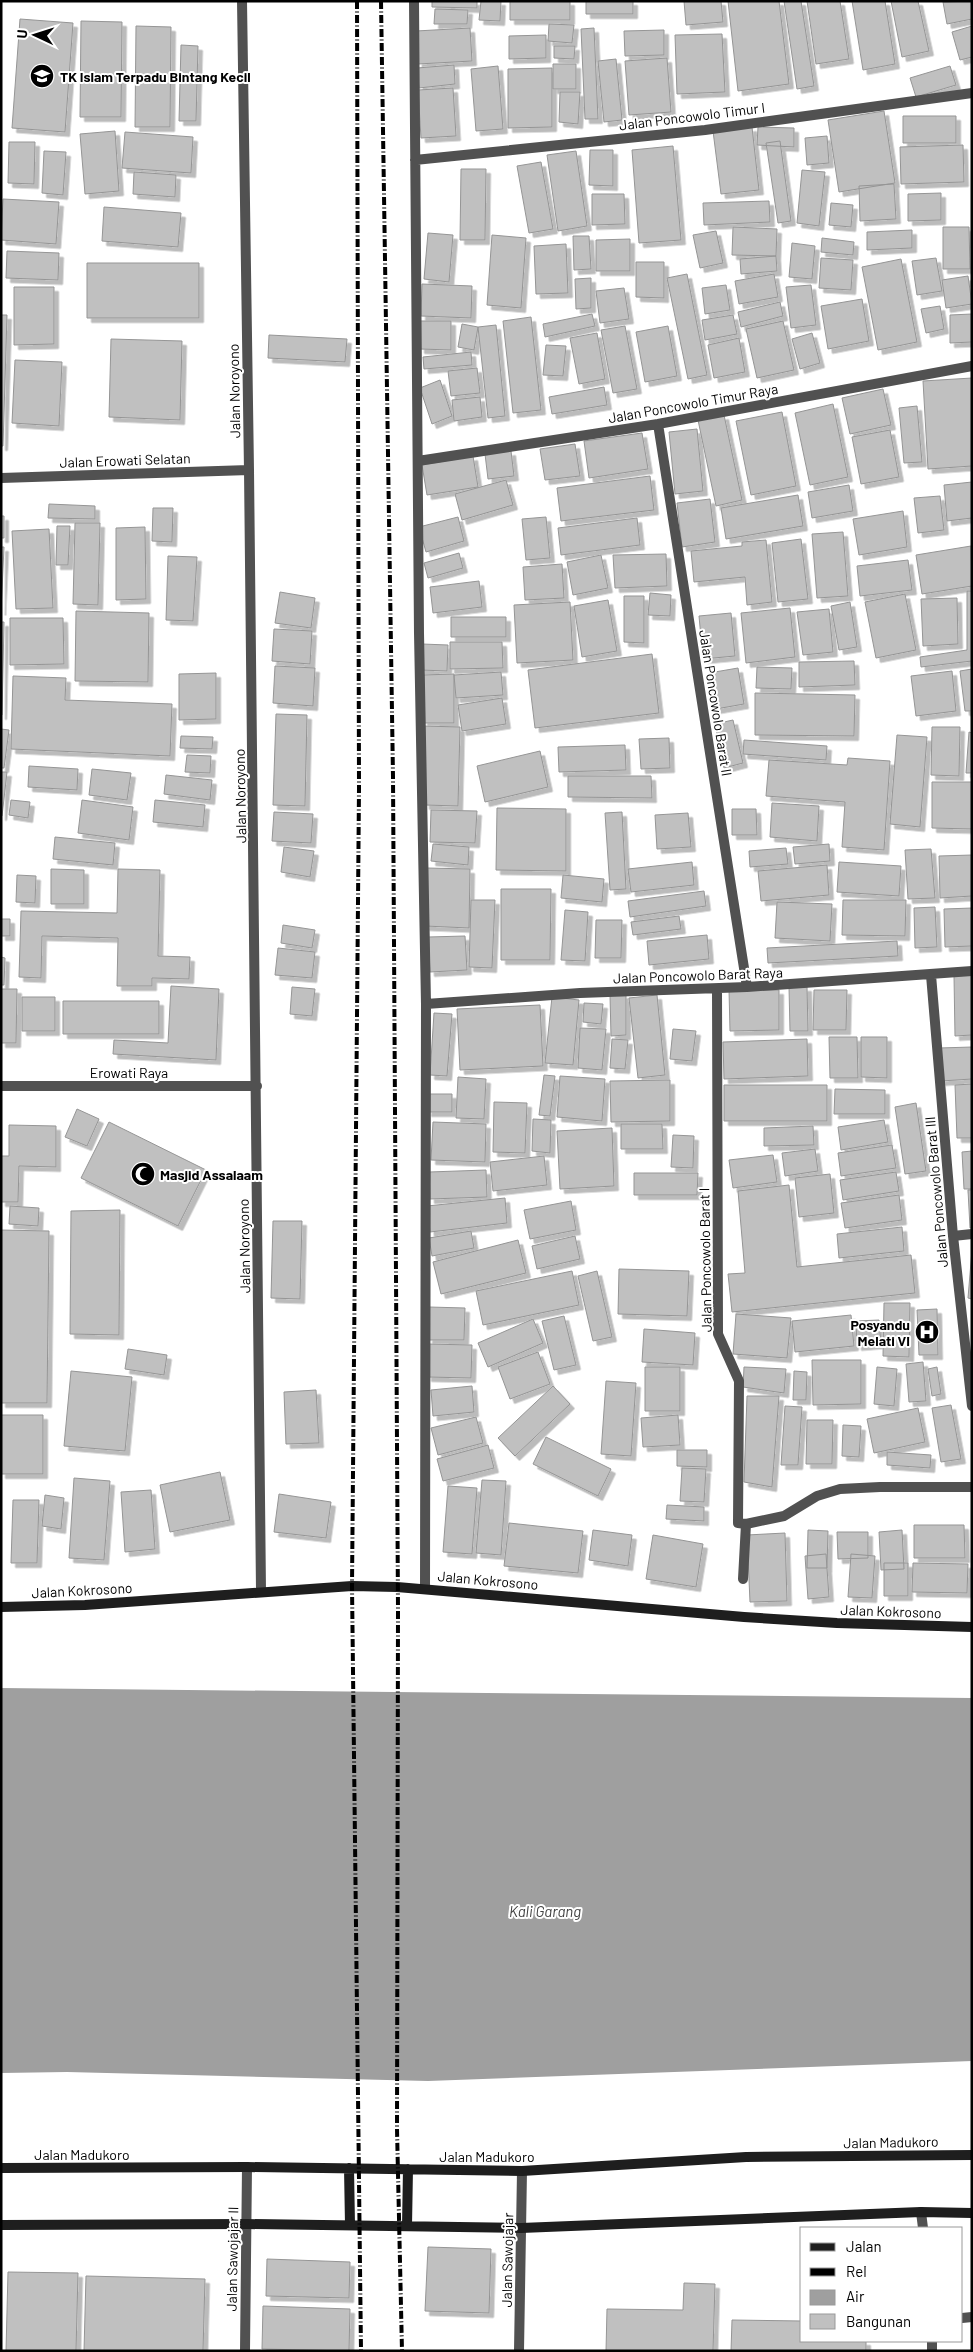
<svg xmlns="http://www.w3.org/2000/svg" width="973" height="2352" font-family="Barlow,sans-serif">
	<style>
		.water { fill: #9f9f9f }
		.building { fill: #c0c0c0; stroke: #959595; filter: url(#shadow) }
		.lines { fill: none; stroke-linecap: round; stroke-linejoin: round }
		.lane { stroke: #515151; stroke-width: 10 }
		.street { stroke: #515151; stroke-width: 10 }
		.secondary { stroke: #1e1e1e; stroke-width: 10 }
		.rail { stroke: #000; stroke-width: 4; stroke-dasharray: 8 2.5 1 2.5; stroke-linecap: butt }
		.labels { text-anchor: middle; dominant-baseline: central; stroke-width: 4; stroke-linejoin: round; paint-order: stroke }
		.poi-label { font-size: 14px; font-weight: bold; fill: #000; stroke: #fff; text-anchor: start }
		.street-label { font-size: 14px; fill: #000; stroke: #fff }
		.water-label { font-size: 15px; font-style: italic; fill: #404040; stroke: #fff }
	</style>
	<defs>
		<filter id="shadow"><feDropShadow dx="4.5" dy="4.5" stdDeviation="0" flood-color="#0004"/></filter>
	</defs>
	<rect width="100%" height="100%" fill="#fff"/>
	<path class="water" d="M1 1688 972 1698V2061L428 2081 67 2072 1 2073Z"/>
	<path class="building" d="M432 1H477V8L432 7Z
		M481 1H501L500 21 479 20Z
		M510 1H570V20H510Z
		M586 1H633V14H586Z
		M684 1H721L723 22 686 25Z
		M728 1H779L789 84 738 91Z
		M784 1H801L814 86 797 89Z
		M807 1H840L849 59 816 64Z
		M852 1H885L895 64 863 70Z
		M891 1H918L929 51 902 57Z
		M972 1V19L947 24 943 2Z
		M435 9 468 10 467 24H434Z
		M20 19 73 23 65 132 12 128Z
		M81 21 122 22 121 117H80Z
		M549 24 574 25 572 43 548 41Z
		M136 26 171 27 170 127H135Z
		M972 26V57L960 60 952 32Z
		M470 28 472 61 418 64 416 31Z
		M594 28 598 119H585L581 29Z
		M664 30V55L625 56 624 31Z
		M722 34 725 92 677 94 675 35Z
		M546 35V58L509 59V36Z
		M181 45 198 46 196 121H179Z
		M554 46H575L574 59 554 58Z
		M667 58 671 112 629 115 625 61Z
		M616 59 622 120 604 122 598 61Z
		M553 64H576V89H553Z
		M454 65 455 84 419 88 417 68Z
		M498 66 503 129 476 131 471 69Z
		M950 66 956 85 916 97 910 78Z
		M552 68V127L508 128V69Z
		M453 88 456 136 421 138 418 90Z
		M560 92H580L578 124 559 122Z
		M884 111 895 183 839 192 828 120Z
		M903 116H956V143H903Z
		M752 127 759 190 721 194 713 131Z
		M758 127 794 128V147L757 145Z
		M115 131 119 191 85 194 80 134Z
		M125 132 193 137 191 173 122 168Z
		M827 136 829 163 807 165 805 138Z
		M780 141 791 221 778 223 766 143Z
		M9 142H35L34 184 8 183Z
		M963 145 964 182 901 184 900 147Z
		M673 146 681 240 639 243 632 150Z
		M590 150H613V186L589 185Z
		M44 151 66 152 63 195 42 193Z
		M576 151 587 226 558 231 547 155Z
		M541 162 553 229 529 233 517 166Z
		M461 169H486L485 240H460Z
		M802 170 825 172 819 226 797 223Z
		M134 172 176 175 175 197 133 194Z
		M894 184 896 219 860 221 859 186Z
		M941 193V220L908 221V194Z
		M592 194H624L625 224 592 225Z
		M3 199 59 202 56 244 1 240Z
		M769 201 770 222 704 225 703 203Z
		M831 203 853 205 851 227 829 225Z
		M104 207 181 213 178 247 102 241Z
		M733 227 777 229 776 256 732 255Z
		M943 227H969L970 269H943Z
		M912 230V248L867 250V232Z
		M716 231 723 263 700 268 693 235Z
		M428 233 453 235 449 282 424 279Z
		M492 235 526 238 521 308 487 305Z
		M573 236H589L591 269 574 270Z
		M822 238 854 242 853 255 821 252Z
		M630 239V271H596V240Z
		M792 243 815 246 812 279 789 277Z
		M566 244 568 293 536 294 534 246Z
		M7 251 59 253 58 280 6 278Z
		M776 256 777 271 741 274 740 259Z
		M821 258 853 260 851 290 819 288Z
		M936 258 942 291 917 295 912 261Z
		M901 259 917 342 878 350 862 267Z
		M636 262H664V298L636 297Z
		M87 263H199V318H87Z
		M687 274 707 375 688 379 667 278Z
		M774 274 778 297 739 304 735 281Z
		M968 276 972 304 946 308 942 280Z
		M591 278V308L576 309 575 279Z
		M422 284 472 286 471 318 421 316Z
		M726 285 730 310 705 314 702 288Z
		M811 285 816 325 791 328 786 287Z
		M14 287H54V344L14 345Z
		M624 288 629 319 600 323 596 291Z
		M862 299 869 341 828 349 821 306Z
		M780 302 783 316 741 327 738 312Z
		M940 306 944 329 926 333 921 309Z
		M592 314 595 326 545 337 543 324Z
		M972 314V342L950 343V315Z
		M1 315H7L3 446H1Z
		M733 315 737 334 705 340 702 320Z
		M531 317 541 410 513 413 503 321Z
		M420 321H451V350L420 349Z
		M783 321 794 370 757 378 746 329Z
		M462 324 478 327 474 350 458 347Z
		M496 325 505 416 488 418 478 327Z
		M625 326 637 389 613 393 601 330Z
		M668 326 677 376 645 382 636 332Z
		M597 333 605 379 579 384 570 338Z
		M812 333 820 363 800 369 792 339Z
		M269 335 347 339 345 362 268 358Z
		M739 338 745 372 714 378 708 345Z
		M111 339 182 341 180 420 109 417Z
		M546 345 566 346 563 376 543 375Z
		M471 352 472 365 424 369 423 357Z
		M15 360 62 362 59 426 12 423Z
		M477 368 480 393 451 396 448 371Z
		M972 378V466L928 469 923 381Z
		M440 380 452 416 432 424 420 388Z
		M604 387 607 405 552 414 549 397Z
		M883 389 891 425 850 434 842 398Z
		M480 397 482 417 454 421 452 400Z
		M833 404 848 477 810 485 795 413Z
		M917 406 922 462 904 463 899 408Z
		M782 412 796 486 751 495 736 421Z
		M724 415 742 500 716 506 698 420Z
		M697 429 703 491 675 494 669 432Z
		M890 430 899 477 861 484 852 437Z
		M642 433 648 469 589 478 584 441Z
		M575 444 580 476 545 480 540 449Z
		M511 451 514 476 488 479 485 454Z
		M473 456 478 487 427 495 422 465Z
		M650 476 654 510 561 521 557 488Z
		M506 480 513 505 462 520 455 494Z
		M972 482V518L947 521 944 485Z
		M849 485 853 511 812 518 808 492Z
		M798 495 803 526 726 539 721 508Z
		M940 496 944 530 918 533 914 498Z
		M710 499 715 542 682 547 677 503Z
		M49 504 95 506V519L48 518Z
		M153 508H173L172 542 152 541Z
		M903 511 907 547 859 555 853 519Z
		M1 516H4V538H1Z
		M458 517 464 541 426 552 419 527Z
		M546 517 550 558 526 560 522 519Z
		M637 518 640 545 561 555 558 528Z
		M75 523H100L98 605 73 604Z
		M57 526H70L68 565H56Z
		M145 527 146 599 116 600V528Z
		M49 529 53 608 16 609 12 531Z
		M843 532 848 596 817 598 812 534Z
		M801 539 808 599 778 602 772 543Z
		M766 540 772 602 747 605 745 577 694 582 691 551 742 546V542Z
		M971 546 972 586 922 594 916 555Z
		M1 547H4L1 611Z
		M459 553 463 568 428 578 424 563Z
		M666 554 667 586 615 588 613 555Z
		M601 555 608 588 573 595 567 562Z
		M168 556 197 557 193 621 166 620Z
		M908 560 912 590 860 596 857 566Z
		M562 564 564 598 525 600 523 567Z
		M479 581 482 607 433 613 430 587Z
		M967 591H972V661L921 667 920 657 967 650Z
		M280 592 315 598 311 628 275 623Z
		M650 593 671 595 670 616 648 615Z
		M905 594 916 650 876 658 865 602Z
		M624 596H644V643L624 642Z
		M957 598 958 644 923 646 921 599Z
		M608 600 617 651 582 657 574 606Z
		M570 602 573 660 517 663 514 605Z
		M850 602 857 647 839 650 831 606Z
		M790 608 795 657 746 663 741 613Z
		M829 609 833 652 803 655 797 612Z
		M76 611 149 613 148 682 75 681Z
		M731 613 735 656 703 659 699 616Z
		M451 617H506V637H451Z
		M10 618H63L64 664 10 665Z
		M1 622H4L2 715H1Z
		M274 629 312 631 310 664 272 661Z
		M450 642H502L503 668 450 669Z
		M422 644 448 645 447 671 420 670Z
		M652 654 659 713 535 728 528 670Z
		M854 661 855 685 799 687V662Z
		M275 666 315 668 313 706 273 703Z
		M757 667 792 668 791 689 756 688Z
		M738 668 744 704 716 709 709 673Z
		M972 669V711H965L960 671Z
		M952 671 956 711 916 716 911 676Z
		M501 672 503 695 456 698 454 675Z
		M216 673V719L179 720V674Z
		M454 674V723H423V675Z
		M13 676 66 678 65 700 172 704 170 756 11 749Z
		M755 693 855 695 854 736 755 735Z
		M502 698 506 724 462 731 458 705Z
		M276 714 307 715 305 806 273 805Z
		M733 720 743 763 724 768 715 724Z
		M422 726 460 727 458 806 425 805Z
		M932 727H960L959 776 931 775Z
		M1 729 9 730 4 768H1Z
		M969 732 972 733V773H966Z
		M897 735 927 737 920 827 890 824Z
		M181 736 213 737 212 749 180 748Z
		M669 738 670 768 641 769 639 739Z
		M744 740 827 746 826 760 743 754Z
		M625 745 626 770 559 772 558 747Z
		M540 751 548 787 485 802 477 766Z
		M187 755 211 756 210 773 185 772Z
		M848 758 890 761 884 850 842 847 845 802 766 796 769 760 847 765Z
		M29 766 78 769 77 790 28 787Z
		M92 769 131 773 127 800 89 795Z
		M1 772H7L2 816H1Z
		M166 775 212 780 210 800 164 794Z
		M568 776H651L652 798 568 797Z
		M932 782H972V829L932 828Z
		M11 800 30 802 28 818 9 815Z
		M82 800 133 807 129 840 78 833Z
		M155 800 205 805 203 827 153 822Z
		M772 803 819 806 817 841 770 837Z
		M497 808 566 809V871L496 870Z
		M732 809H756L757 835H732Z
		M431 810 477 811 475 843 430 842Z
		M274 812 313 814 311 843 272 841Z
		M622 812 626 889 610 890 605 813Z
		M688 813 691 847 657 849 655 815Z
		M55 837 115 843 113 865 53 859Z
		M433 844 469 847 468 865 431 861Z
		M829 844 830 861 795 864 793 847Z
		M284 847 314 851 310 877 281 872Z
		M786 848 788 864 750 867 749 851Z
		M931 849 935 898 908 899 905 850Z
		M972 855V896L940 898 939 856Z
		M692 862 694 885 631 892 628 869Z
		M839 862 901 866 899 896 837 892Z
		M827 865 829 895 761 901 758 871Z
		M427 868 470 869 469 928 425 926Z
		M51 869 84 870V904H51Z
		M118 869 160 870 158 956 190 957 189 979 152 978V986H117L118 938 42 936 41 978 19 977 21 911 117 913Z
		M17 875 36 876 35 903 16 902Z
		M563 875 604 879 602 902 561 898Z
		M501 889H551L550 960H501Z
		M704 891 706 906 630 917 628 901Z
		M471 900H495L492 968 469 967Z
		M843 900H906L905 936 842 935Z
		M777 902 832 904 830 941 775 938Z
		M935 907 937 947 915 948 914 908Z
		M972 908V946L945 947 944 909Z
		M565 910 588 912 585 961 561 960Z
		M679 916 681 929 633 935 631 922Z
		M1 919H10V936H1Z
		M596 920H622L621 958H595Z
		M283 925 315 930 312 948 281 943Z
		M707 935 709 959 649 965 647 941Z
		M465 936 467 970 430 972 428 937Z
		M897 941 898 956 768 963 767 948Z
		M278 948 315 952 312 978 275 975Z
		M1 957 5 958 4 985H1Z
		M972 975V1035L955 1036 954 976Z
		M171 986 219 989 216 1060 113 1054 114 1040 168 1043Z
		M292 987 315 989 312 1016 290 1014Z
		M789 987H807L808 1031H790Z
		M1 989H17L16 1043H1Z
		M729 990H779V1030L730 1031Z
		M814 990H847L846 1030H813Z
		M626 994V1035L611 1036 610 995Z
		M657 995 665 1075 638 1078 629 998Z
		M22 997H55V1031H22Z
		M552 997 579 1000 573 1065 545 1063Z
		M63 1001H159V1034H63Z
		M584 1003 603 1004 601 1024 583 1022Z
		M540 1005 543 1066 460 1070 457 1009Z
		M434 1013 452 1014 447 1076 430 1075Z
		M580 1028 606 1029 602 1070 578 1068Z
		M673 1029 696 1031 692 1061 670 1059Z
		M829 1037H857L858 1078H830Z
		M861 1037H887V1078L861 1077Z
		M612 1039 628 1040 625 1069 610 1068Z
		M807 1039 808 1076 724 1079 723 1042Z
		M972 1047V1079L941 1081 939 1048Z
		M544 1075 555 1076 550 1116 539 1115Z
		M560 1076 605 1079 602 1121 557 1117Z
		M458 1077 486 1079 484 1119 456 1118Z
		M670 1080V1121L611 1122 610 1081Z
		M972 1084V1138H957L955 1085Z
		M724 1085H827V1121H724Z
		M835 1089 885 1090V1114H834Z
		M428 1094H452V1112H427Z
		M494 1102 527 1103 525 1153 493 1152Z
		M916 1103 926 1171 905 1174 895 1107Z
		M77 1109 99 1119 87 1146 65 1137Z
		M533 1119 551 1120 550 1153 532 1151Z
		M884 1120 888 1142 841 1150 838 1127Z
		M109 1122 206 1170 178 1226 81 1178Z
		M433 1122 486 1124 485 1162 431 1160Z
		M621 1124H662L663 1149H621Z
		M9 1125 56 1126V1167L19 1166 18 1202H1V1156H9Z
		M813 1126 814 1145 764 1146V1128Z
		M612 1128 614 1186 560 1189 557 1131Z
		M673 1135 694 1136 693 1168 671 1167Z
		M892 1145 896 1168 841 1176 838 1153Z
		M815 1149 818 1171 785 1176 782 1153Z
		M972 1151V1189H964L962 1152Z
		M773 1155 777 1182 733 1188 729 1160Z
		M544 1156 547 1185 493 1191 490 1162Z
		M486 1170 487 1197 430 1199 429 1172Z
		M896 1172 899 1191 843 1200 840 1180Z
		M634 1173H698L697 1195H634Z
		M830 1174 834 1213 799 1217 795 1178Z
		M789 1185 797 1267 911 1255 915 1293 732 1312 728 1274 745 1273 738 1191Z
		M968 1190H972V1228H970Z
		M899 1195 902 1220 845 1228 841 1203Z
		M505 1198 507 1223 430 1232 427 1206Z
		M571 1201 576 1230 530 1239 524 1210Z
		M10 1206 39 1208 38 1226 9 1224Z
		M120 1210 119 1335 70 1334 71 1211Z
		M273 1221H302L300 1299 271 1298Z
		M902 1227 904 1251 839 1258 837 1234Z
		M1 1230 49 1231 47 1403H1Z
		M471 1231 474 1248 432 1256 429 1238Z
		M575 1236 580 1259 537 1269 532 1246Z
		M518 1240 526 1273 441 1294 433 1262Z
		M972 1250V1299L968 1298Z
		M619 1269 689 1271 687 1316 618 1314Z
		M572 1271 579 1305 483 1325 476 1291Z
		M597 1271 612 1337 593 1341 578 1276Z
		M884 1303H910L909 1357 883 1356Z
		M429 1307 465 1308 464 1340H428Z
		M937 1309 938 1355H919L917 1310Z
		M736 1314 791 1318 787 1358 733 1354Z
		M851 1315 854 1346 795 1352 792 1321Z
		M564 1316 576 1365 554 1370 542 1321Z
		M533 1319 543 1343 488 1367 478 1343Z
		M879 1320 881 1344 857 1346 856 1321Z
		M644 1329 695 1333 693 1365 642 1362Z
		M427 1344 472 1345 471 1378 427 1377Z
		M128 1349 167 1355 164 1375 125 1369Z
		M538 1352 550 1384 510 1399 498 1367Z
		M812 1360H861V1404L813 1405Z
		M923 1362 926 1401 909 1402 906 1364Z
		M645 1367H680V1411H645Z
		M744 1367 786 1369 784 1393 743 1387Z
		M877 1367 897 1369 894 1406 874 1404Z
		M937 1367 941 1394 932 1396 928 1369Z
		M71 1371 132 1377 125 1451 64 1446Z
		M794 1371 807 1372 806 1400H793Z
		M606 1381 636 1383 631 1456 601 1454Z
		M472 1386 474 1412 433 1416 431 1390Z
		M553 1386 570 1404 515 1456 498 1438Z
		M316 1390 319 1443 286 1444 284 1392Z
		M747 1396H779L772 1487 744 1482Z
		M951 1405 961 1459 941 1462 932 1408Z
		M785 1406 802 1407 798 1465H781Z
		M918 1408 925 1442 874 1453 867 1419Z
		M1 1415H43V1474H1Z
		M678 1415 680 1445 643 1447 641 1418Z
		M476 1417 483 1443 438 1455 431 1428Z
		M807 1420H833L832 1464H806Z
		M843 1425 861 1426 859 1457 842 1456Z
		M546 1437 611 1469 598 1496 533 1464Z
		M488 1445 494 1468 443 1481 437 1459Z
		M677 1450H707V1467L677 1466Z
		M887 1452 931 1455 930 1468 887 1465Z
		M682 1468 706 1469 704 1502 680 1501Z
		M220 1472 230 1520 170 1532 160 1485Z
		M74 1478 110 1481 104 1560 69 1558Z
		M482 1480 506 1481 501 1555 476 1553Z
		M448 1486 477 1488 472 1554 443 1552Z
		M151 1490 155 1549 125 1552 121 1492Z
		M279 1494 331 1502 326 1538 274 1532Z
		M45 1495 64 1498 61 1529 42 1526Z
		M13 1500H39L37 1563H11Z
		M667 1505 704 1507V1521L666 1519Z
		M509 1523 583 1531 578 1573 504 1566Z
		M914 1525H964L965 1558H914Z
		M593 1530 632 1535 628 1566 589 1560Z
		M808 1530 828 1531 827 1568H807Z
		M902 1530 904 1569 881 1570 879 1532Z
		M837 1532H868V1558L838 1559Z
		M785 1533 787 1601 750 1602 747 1535Z
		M653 1535 703 1544 696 1587 646 1579Z
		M826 1554 829 1597 808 1599 805 1556Z
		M851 1554 875 1556 872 1598 848 1597Z
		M884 1563H908V1596H884Z
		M913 1563 968 1564 967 1593 912 1592Z
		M428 2247 491 2249 489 2313 425 2311Z
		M267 2259 350 2262 349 2298 266 2296Z
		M8 2272 78 2273 76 2351H6Z
		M86 2276 205 2279 203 2351H84Z
		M684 2283 715 2284 713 2351H606L607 2309 683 2310Z
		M263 2306 350 2309 349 2351 262 2349Z
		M732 2320 802 2321V2341H866V2351H731Z"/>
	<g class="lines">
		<path class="lane" d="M921 2212 923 2228
			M962 2318 972 2317
			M932 2351V2341"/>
		<path class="street" d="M242 1 249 470 261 1591
			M414 1 419 633 426 1004 425 1589
			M415 160 705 130 972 93
			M658 424 747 987
			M418 461 658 424 972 366
			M1 478 249 470
			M931 975 953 1236 972 1406
			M717 989 718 1334 739 1381 738 1523 746 1524 743 1579
			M426 1004 580 993 747 987 972 971
			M1 1086H257
			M953 1236 972 1234
			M746 1524 784 1516 817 1496 840 1489 880 1487H972
			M245 2351 247 2167
			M519 2351 522 2171"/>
		<path class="secondary" d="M1 1607 85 1605 352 1586 397 1587 744 1617 837 1623 972 1627
			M1 2168 247 2167 522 2171 746 2157 972 2155
			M349 2168 350 2225
			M1 2225 247 2224 521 2228 921 2212 972 2213
			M407 2226 408 2169"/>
		<path class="rail" d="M357 1 359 788 352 1586 361 2351
			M381 1 393 777 398 1610 397 2129 402 2351"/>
	</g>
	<defs>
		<g id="school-disc" transform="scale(1.25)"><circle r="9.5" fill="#000" stroke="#fff"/><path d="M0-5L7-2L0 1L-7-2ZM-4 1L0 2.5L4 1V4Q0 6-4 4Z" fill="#fff"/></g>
		<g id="mosque-disc" transform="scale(1.25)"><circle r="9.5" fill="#000" stroke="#fff"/><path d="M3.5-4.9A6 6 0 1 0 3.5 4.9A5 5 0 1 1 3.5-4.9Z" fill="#fff"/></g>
		<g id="hospital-disc" transform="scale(1.25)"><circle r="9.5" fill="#000" stroke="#fff"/><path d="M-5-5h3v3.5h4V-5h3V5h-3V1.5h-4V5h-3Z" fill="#fff"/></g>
	</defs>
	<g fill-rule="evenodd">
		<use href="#school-disc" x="42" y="76"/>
		<use href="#mosque-disc" x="143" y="1174"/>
		<use href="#hospital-disc" x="927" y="1332"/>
	</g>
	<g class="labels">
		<g class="poi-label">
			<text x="60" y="76">TK Islam Terpadu Bintang Kecil</text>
			<text x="160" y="1174">Masjid Assalaam</text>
			<text x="910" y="1324" text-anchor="end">Posyandu<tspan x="910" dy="16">Melati VI</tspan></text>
		</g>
		<g class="street-label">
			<text transform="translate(692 116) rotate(-7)">Jalan Poncowolo Timur I</text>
			<text transform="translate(234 391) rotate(-91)">Jalan Noroyono</text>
			<text transform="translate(693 403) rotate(-10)">Jalan Poncowolo Timur Raya</text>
			<text transform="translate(125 460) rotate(-2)">Jalan Erowati Selatan</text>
			<text transform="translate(716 703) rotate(81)">Jalan Poncowolo Barat II</text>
			<text transform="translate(240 796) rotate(-91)">Jalan Noroyono</text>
			<text transform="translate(698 975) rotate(-2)">Jalan Poncowolo Barat Raya</text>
			<text x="129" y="1072">Erowati Raya</text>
			<text transform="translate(936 1192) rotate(-95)">Jalan Poncowolo Barat III</text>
			<text transform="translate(244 1246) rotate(-91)">Jalan Noroyono</text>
			<text transform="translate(705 1260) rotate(-91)">Jalan Poncowolo Barat I</text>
			<text transform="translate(488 1580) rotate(5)">Jalan Kokrosono</text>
			<text transform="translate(82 1590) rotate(-3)">Jalan Kokrosono</text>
			<text transform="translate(891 1611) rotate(2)">Jalan Kokrosono</text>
			<text transform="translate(891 2142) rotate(-1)">Jalan Madukoro</text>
			<text x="82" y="2154">Jalan Madukoro</text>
			<text x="487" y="2156">Jalan Madukoro</text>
			<text transform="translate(232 2259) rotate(-89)">Jalan Sawojajar II</text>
			<text transform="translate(507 2260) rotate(-89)">Jalan Sawojajar</text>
		</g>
		<g class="water-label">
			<text x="545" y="1911">Kali Garang</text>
		</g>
	</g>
	<rect width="973" height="2352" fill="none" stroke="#000000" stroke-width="5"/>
	<rect x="800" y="2227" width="162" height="115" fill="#ffffff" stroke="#999999"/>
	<rect x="810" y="2243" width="25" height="8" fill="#1e1e1e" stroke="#999999"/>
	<text x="846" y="2252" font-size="15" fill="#000000">Jalan</text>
	<rect x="810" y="2268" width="25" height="8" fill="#000000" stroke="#999999"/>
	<text x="846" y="2277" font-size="15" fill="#000000">Rel</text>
	<rect x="810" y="2290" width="25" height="15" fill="#9f9f9f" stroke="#999999"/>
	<text x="846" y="2302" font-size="15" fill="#000000">Air</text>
	<rect x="810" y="2314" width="25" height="15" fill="#c0c0c0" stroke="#999999"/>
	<text x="846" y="2327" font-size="15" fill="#000000">Bangunan</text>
	<g transform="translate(35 35) rotate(274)" stroke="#ffffff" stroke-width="4" paint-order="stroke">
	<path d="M0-4L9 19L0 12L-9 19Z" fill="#000000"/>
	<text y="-8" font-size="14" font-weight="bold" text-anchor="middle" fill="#000000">U</text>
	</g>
</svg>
